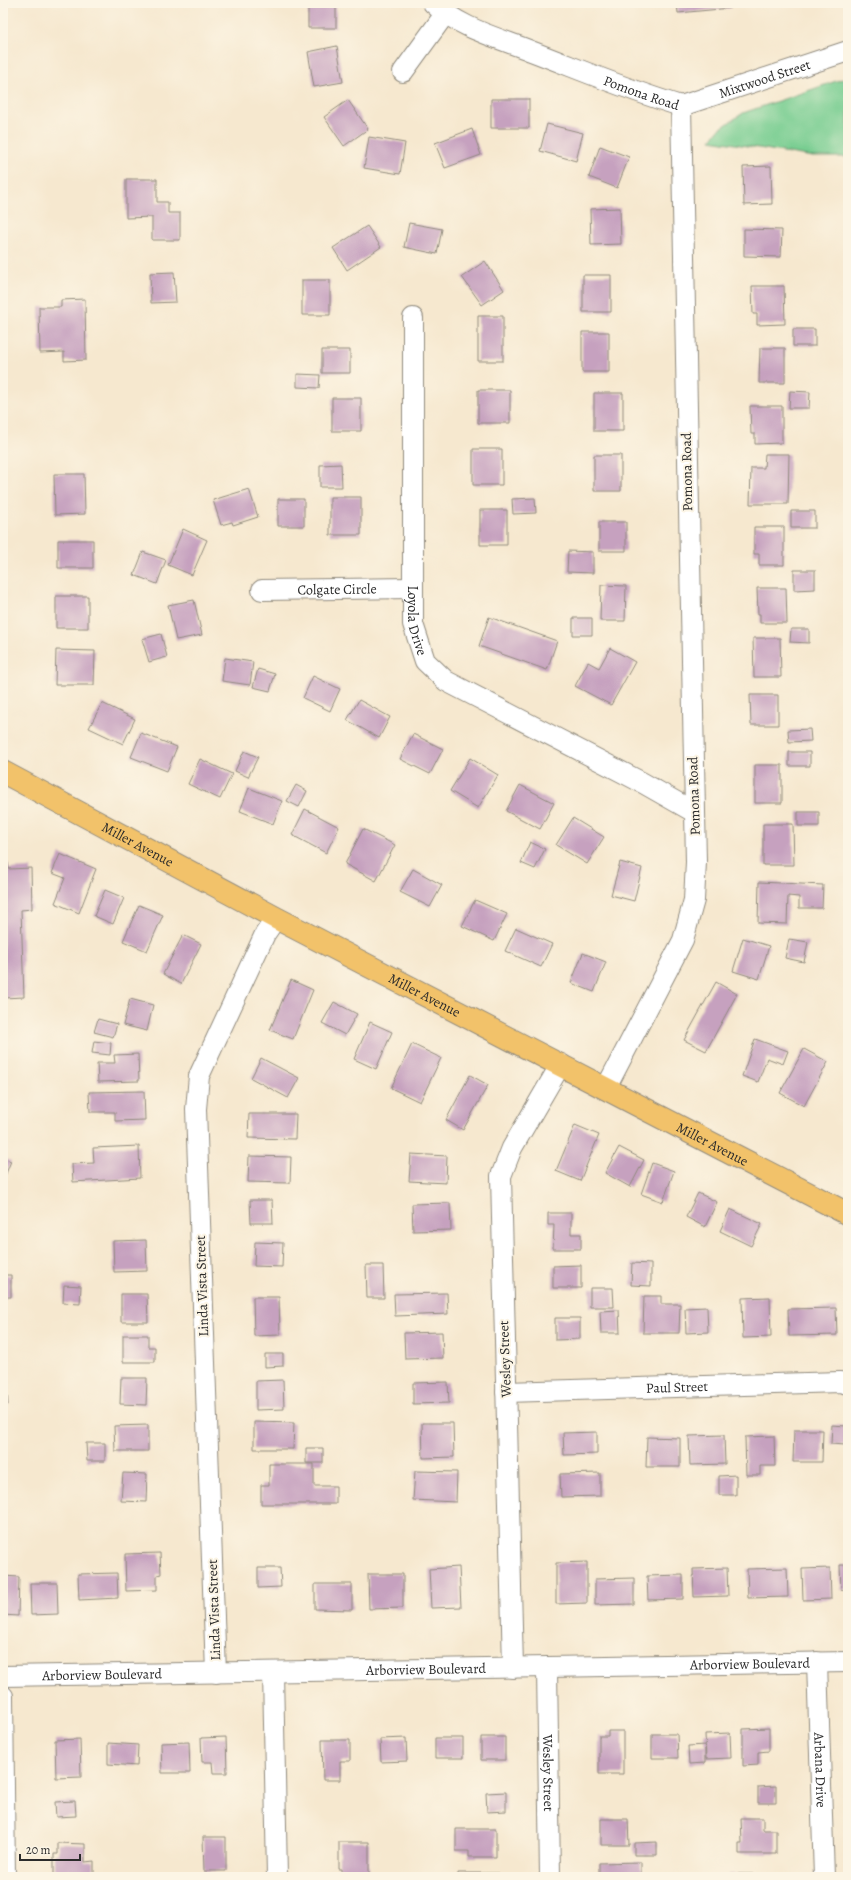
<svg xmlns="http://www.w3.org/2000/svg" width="851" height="1880" font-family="Alegreya,serif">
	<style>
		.green { fill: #78cd91; stroke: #527c5e }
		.building { fill: #c6a1bf }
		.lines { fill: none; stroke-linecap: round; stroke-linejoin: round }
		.minor-casing { stroke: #908a7d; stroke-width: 22 }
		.major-casing { stroke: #908a7d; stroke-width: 24 }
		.minor { stroke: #fff; stroke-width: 20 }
		.major { stroke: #f2c26a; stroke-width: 22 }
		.labels { text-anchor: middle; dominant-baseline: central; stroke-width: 4; stroke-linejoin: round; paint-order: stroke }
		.street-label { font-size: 14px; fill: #2b2b2b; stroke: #fcf5e5 }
	</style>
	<rect width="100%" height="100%" fill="#fcf5e5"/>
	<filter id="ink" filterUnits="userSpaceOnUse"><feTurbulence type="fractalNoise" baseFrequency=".025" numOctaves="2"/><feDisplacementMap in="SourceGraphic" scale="8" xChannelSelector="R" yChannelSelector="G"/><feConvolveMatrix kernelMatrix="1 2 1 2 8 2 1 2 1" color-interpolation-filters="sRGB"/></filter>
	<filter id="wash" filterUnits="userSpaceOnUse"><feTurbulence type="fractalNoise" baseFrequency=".012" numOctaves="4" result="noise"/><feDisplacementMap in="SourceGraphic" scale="16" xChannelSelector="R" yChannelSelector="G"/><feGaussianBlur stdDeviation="0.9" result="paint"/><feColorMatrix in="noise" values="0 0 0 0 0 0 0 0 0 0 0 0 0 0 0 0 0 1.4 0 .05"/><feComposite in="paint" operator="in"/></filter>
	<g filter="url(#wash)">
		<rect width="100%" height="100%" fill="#f6e8cf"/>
		<path class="green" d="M848 77V157H813L711 140 718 130 743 113Z"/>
		<g id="blocks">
			<path class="building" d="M81 3H101V5H81Z
				M308 3H336V28H308Z
				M618 3H661V6H618Z
				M677 3H730L731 8 678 13Z
				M337 46 343 82 314 87 308 52Z
				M491 99H529V128H491Z
				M348 100 368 129 344 146 324 117Z
				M547 124 583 133 576 161 540 151Z
				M472 129 481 155 445 168 435 143Z
				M369 137 405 143 400 174 364 168Z
				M600 146 629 157 617 188 589 177Z
				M771 166 772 204 744 205 743 167Z
				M126 179H157V202H168V213H180V240H152V217L126 218Z
				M620 208 621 244 591 245 590 209Z
				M409 223 442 229 437 254 404 247Z
				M367 226 381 247 347 270 333 248Z
				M744 229 782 230 781 257 744 256Z
				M485 261 504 290 482 305 462 277Z
				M174 272 176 302 151 303 150 273Z
				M583 275H611V312H583Z
				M302 280H330V315H302Z
				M752 286H784L785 324 757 325V314H753Z
				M85 299 86 360 64 361V352L40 353 39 307H61V300Z
				M478 316H503V361H478Z
				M793 329H815V346H793Z
				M582 332H609V372H582Z
				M760 348H785V383H759Z
				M322 350H350V373H322Z
				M297 374 320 375 319 388 297 387Z
				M478 390H510V423H478Z
				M790 391 810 392 809 408H789Z
				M594 393H623V431H594Z
				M332 398H361V431H332Z
				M750 406H782V443L755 444V434H751Z
				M473 449H502V485H473Z
				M765 454H789L788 504H750L751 468H764Z
				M594 455H621V491H594Z
				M341 464 342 487H320V465Z
				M54 474H84L85 514 55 515Z
				M249 489 258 517 233 525 232 522 221 525 213 500Z
				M330 497H361V535H330Z
				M535 498 536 513 513 514 512 499Z
				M278 499H304V526H278Z
				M480 510H507V545H480Z
				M791 511H815V528H791Z
				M599 522H626V551H599Z
				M754 527H784V565H759V554H754Z
				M183 529 207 540 192 575 168 565Z
				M58 540H93V568H58Z
				M568 551 593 552V573L567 572Z
				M143 552 166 560 157 584 134 575Z
				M794 570H815V589L794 590Z
				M601 585 626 586 625 621H600Z
				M757 588H786L787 623H760V614H758Z
				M56 596H88V628H56Z
				M194 600 202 635 176 640 168 605Z
				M489 617 557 641 547 670 479 646Z
				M573 618H592V635H573Z
				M791 629H809V643L790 642Z
				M161 634 167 657 149 662 142 639Z
				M753 638H780L781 677H754Z
				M610 648 635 662 611 705 575 686 588 662 599 668Z
				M56 650 95 651 94 685H55Z
				M225 658 253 662 250 685 222 681Z
				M258 669 275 674 270 691 253 687Z
				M313 676 340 689 330 711 303 698Z
				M750 695H778V725H751Z
				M359 700 390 717 379 738 347 720Z
				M102 703 135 719 123 744 89 728Z
				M810 729 811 741 789 742 788 730Z
				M141 733 177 747 167 771 131 757Z
				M413 734 443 749 430 774 400 759Z
				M244 751 258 757 248 777 235 771Z
				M789 752H810V766H789Z
				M470 758 498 775 478 808 450 791Z
				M200 759 232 774 220 799 188 784Z
				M755 765H782V803H755Z
				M296 785 307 791 299 807 287 801Z
				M520 785 554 803 540 829 506 811Z
				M249 788 282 801 273 824 240 811Z
				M305 809 339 827 326 853 292 835Z
				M798 812H819V826H798Z
				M573 818 604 837 587 864 556 845Z
				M763 824H793L794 865H763Z
				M363 829 395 845 376 881 345 864Z
				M530 842 545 849 535 869 521 863Z
				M60 854 96 869 79 913 55 903 65 878 52 873Z
				M620 862 642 868 634 901 611 895Z
				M3 863H8L9 869 31 868 32 909 21 910 24 997 3 998Z
				M413 869 442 885 430 907 400 892Z
				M759 882 823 885 822 908H799V897L788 896 787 924 758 923Z
				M105 890 124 898 113 924 94 916Z
				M475 900 507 914 494 941 462 926Z
				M139 905 163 915 147 951 123 941Z
				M516 928 552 944 541 967 505 951Z
				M183 935 201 944 181 984 163 974Z
				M743 938 769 946 759 979 733 971Z
				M789 939 808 942 804 962 785 958Z
				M583 953 606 962 594 992 571 983Z
				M291 980 313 990 293 1039 270 1030Z
				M716 982 737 994 706 1051 684 1040Z
				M130 999 153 1005 147 1031 123 1025Z
				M334 1002 357 1014 345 1035 322 1023Z
				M98 1019 117 1024 113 1037 94 1032Z
				M370 1022 392 1032 376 1069 354 1059Z
				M755 1039 788 1051 783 1064 767 1058 758 1082 742 1076Z
				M94 1041 111 1043 110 1055 92 1053Z
				M412 1044 441 1058 420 1102 391 1088Z
				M804 1049 828 1062 804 1106 780 1093Z
				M138 1054 139 1081 98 1082 97 1063H115L114 1055Z
				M261 1058 299 1078 288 1098 251 1078Z
				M470 1075 488 1085 463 1130 446 1120Z
				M144 1091 145 1120 115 1121V1112H90L89 1092Z
				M249 1114H296L295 1139 248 1138Z
				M575 1125 599 1135 580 1181 556 1171Z
				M139 1146 140 1178 73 1182 72 1164 94 1163 93 1148Z
				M619 1147 644 1160 630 1187 605 1173Z
				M411 1154 447 1156 446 1183 409 1181Z
				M249 1156 291 1157 290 1183 248 1182Z
				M3 1158 11 1161 3 1181Z
				M652 1163 674 1171 663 1202 641 1194Z
				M698 1193 717 1202 705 1227 686 1217Z
				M250 1200H272L273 1223H251Z
				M450 1203 451 1230 413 1231 412 1204Z
				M730 1209 762 1224 751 1246 720 1231Z
				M548 1213H571V1234H581V1249H553L554 1225H548Z
				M146 1240 147 1271 114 1272 113 1241Z
				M255 1242 283 1243 282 1267 254 1266Z
				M632 1263 651 1264V1286L631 1285Z
				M366 1265H383L384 1298H367Z
				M581 1265V1288H553V1266Z
				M3 1275H11V1297H3Z
				M64 1285 81 1286 80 1304 63 1303Z
				M590 1288H613L614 1307H590Z
				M447 1293 448 1314 395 1316 394 1294Z
				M121 1294H147L148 1322H121Z
				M644 1296H661V1304H680L679 1333H643Z
				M253 1297H279L280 1335 254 1336Z
				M770 1297 771 1337 743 1338 742 1298Z
				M707 1307 708 1332 686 1333 685 1308Z
				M836 1308 837 1335 789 1336 788 1309Z
				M619 1310 620 1333H601L600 1311Z
				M555 1318H580V1339L555 1340Z
				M442 1332 443 1358 405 1359 404 1333Z
				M123 1335H148V1347H155V1362H123Z
				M265 1354H283V1366L265 1367Z
				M121 1378H147L146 1405 120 1404Z
				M283 1380 284 1409 256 1410V1381Z
				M448 1382 449 1403 413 1404V1383Z
				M7 1387 8 1405H3V1388Z
				M254 1422 294 1423 293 1449H254Z
				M422 1423H453L454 1457 423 1458Z
				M148 1425V1451H115L114 1426Z
				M832 1425 846 1426 845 1445 831 1444Z
				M794 1430H823L822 1462H793Z
				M597 1432V1454L564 1455 563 1433Z
				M724 1435 725 1464 690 1465 689 1436Z
				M774 1436 775 1466H760V1475H746L745 1437Z
				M647 1437 680 1438V1467H646Z
				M86 1443H105V1461H87Z
				M306 1448H323V1463H306Z
				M269 1464H314V1486H336V1504H261V1485H269Z
				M415 1471 457 1472 456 1502 413 1500Z
				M123 1473 147 1474 146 1502 121 1501Z
				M600 1473V1496L561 1497 560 1474Z
				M736 1475V1495H719V1476Z
				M160 1553 161 1574 157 1575V1590L126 1591 125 1554Z
				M587 1562V1603L556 1604V1563Z
				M840 1565H848V1589L841 1590Z
				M459 1567 461 1607 431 1608 429 1569Z
				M258 1568H280L281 1587 258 1588Z
				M727 1568 728 1596 694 1597 693 1569Z
				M787 1568 788 1597 748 1598 747 1569Z
				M830 1568 831 1599 803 1600 802 1569Z
				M117 1573 118 1598 79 1600 78 1574Z
				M368 1574H403V1608L369 1609Z
				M683 1575V1599L648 1600 647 1576Z
				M3 1576 19 1577 18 1616 3 1615Z
				M634 1578V1604L595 1605V1579Z
				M30 1583H57L58 1614 31 1615Z
				M315 1584H352V1610L315 1609Z
				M769 1728V1751L758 1752V1765L743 1766V1729Z
				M608 1731H623V1774H599V1736H608Z
				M730 1733 731 1758 706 1759 705 1734Z
				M652 1734H677L678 1758H652Z
				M226 1737 227 1773H213L212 1762H202L201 1738Z
				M481 1737H505V1760H481Z
				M406 1738 407 1761 381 1762 380 1739Z
				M435 1738H463V1758H435Z
				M80 1739 81 1777 56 1778 55 1740Z
				M322 1740H350V1761H340V1780H323Z
				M189 1742 190 1773H162L161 1743Z
				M108 1743 138 1745 137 1766 108 1764Z
				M705 1745V1763L689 1764 688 1746Z
				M776 1786V1803H758V1787Z
				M506 1792V1811L487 1812 486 1793Z
				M75 1801 76 1816 56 1817 55 1802Z
				M741 1818H763V1830H776V1854H739V1843H742Z
				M601 1819H628L629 1845H601Z
				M456 1829H496V1857H469V1851H456Z
				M203 1837H226V1871H204Z
				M339 1842H369V1875H385V1877H342V1869H339Z
				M657 1842V1855H634V1843Z
				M58 1843 85 1844V1862L94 1861V1874L54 1875V1854H58Z
				M641 1862V1877H599V1863Z
				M458 1873H498V1877H458Z
				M728 1874H768V1877H728Z"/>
		</g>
	</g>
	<g filter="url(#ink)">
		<use href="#blocks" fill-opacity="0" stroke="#908a7d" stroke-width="1"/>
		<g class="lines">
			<g class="minor-casing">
				<g id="minor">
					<path id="s1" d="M433 3C459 28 499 38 531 51 581 70 630 91 681 106"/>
					<path d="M403 72 445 14"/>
					<path id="s2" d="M681 106 848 51"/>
					<path id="s3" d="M413 318V624L425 661 446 681 643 783 694 812"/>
					<path id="s4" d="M262 590 412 588"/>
					<path d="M606 1088 683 940 694 900 696 862 681 106"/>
					<path id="s5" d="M506 1392 840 1382 848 1384"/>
					<path id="s6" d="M817 1662 824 1877"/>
					<path d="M513 1668 501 1176 512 1148 561 1064"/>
					<path id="s7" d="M547 1668 550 1877"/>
					<path d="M273 1672 277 1877"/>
					<path d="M216 1673 196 1109 199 1076 265 934 276 918"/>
					<path id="s8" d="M3 1676 848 1662"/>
					<path d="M3 1696 5 1877"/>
				</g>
			</g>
			<g class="major-casing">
				<g id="major">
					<path id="s9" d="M3 772 276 918 848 1214"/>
				</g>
			</g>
			<use href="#minor" class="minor"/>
			<use href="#major" class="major"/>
		</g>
	</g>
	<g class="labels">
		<g class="street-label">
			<text stroke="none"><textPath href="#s2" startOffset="88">Mixtwood Street</textPath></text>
			<text stroke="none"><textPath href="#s1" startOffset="228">Pomona Road</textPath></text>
			<text transform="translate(687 472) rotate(-91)">Pomona Road</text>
			<text stroke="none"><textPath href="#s4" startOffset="75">Colgate Circle</textPath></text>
			<text stroke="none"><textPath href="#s3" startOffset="303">Loyola Drive</textPath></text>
			<text transform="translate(694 796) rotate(-92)">Pomona Road</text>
			<text stroke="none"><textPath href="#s9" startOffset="153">Miller Avenue</textPath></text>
			<text stroke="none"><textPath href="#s9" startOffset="477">Miller Avenue</textPath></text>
			<text stroke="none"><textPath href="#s9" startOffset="801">Miller Avenue</textPath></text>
			<text transform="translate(202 1286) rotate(-92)">Linda Vista Street</text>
			<text transform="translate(505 1359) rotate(-92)">Wesley Street</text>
			<text stroke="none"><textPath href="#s5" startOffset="171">Paul Street</textPath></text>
			<text transform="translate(214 1610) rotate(-92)">Linda Vista Street</text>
			<text stroke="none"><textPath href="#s8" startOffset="747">Arborview Boulevard</textPath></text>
			<text stroke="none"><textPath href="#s8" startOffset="423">Arborview Boulevard</textPath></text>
			<text stroke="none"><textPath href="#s8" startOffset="99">Arborview Boulevard</textPath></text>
			<text stroke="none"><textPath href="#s6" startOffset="108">Arbana Drive</textPath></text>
			<text stroke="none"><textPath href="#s7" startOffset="105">Wesley Street</textPath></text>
		</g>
	</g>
	<rect width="851" height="1880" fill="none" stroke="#fcf5e5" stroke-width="16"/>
	<path d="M20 1854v6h60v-6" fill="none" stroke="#2b2b2b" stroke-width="2"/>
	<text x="26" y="1854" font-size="12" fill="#2b2b2b" stroke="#fcf5e5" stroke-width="3" paint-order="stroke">20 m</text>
</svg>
